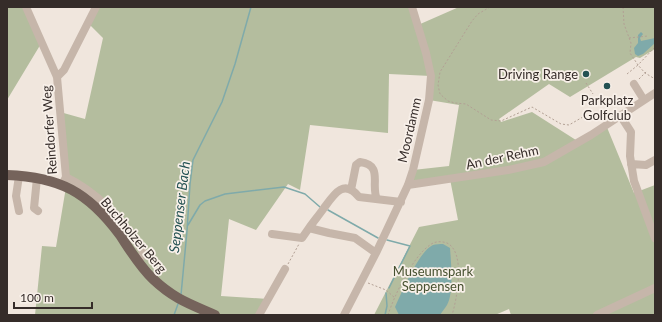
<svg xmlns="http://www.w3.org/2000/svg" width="662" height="322" font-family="Lato,sans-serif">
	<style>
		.green { fill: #b4bd9e }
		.water { fill: #7faaaa }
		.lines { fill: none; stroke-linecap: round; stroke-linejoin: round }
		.stream { stroke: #7faaaa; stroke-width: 1.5 }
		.path { stroke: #b2a094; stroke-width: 1; stroke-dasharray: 2 2; stroke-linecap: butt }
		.minor { stroke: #c6b6aa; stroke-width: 8 }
		.major { stroke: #75635b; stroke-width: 10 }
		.poi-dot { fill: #235152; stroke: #f8f0e9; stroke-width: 1.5 }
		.labels { text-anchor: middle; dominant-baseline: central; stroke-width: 3.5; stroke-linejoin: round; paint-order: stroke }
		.poi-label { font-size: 13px; fill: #352c29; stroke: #f8f0e9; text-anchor: end }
		.street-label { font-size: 13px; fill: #352c29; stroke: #f8f0e9 }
		.park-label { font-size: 13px; fill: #46502f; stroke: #f8f0e9 }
		.water-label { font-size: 14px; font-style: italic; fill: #235152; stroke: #f8f0e9 }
	</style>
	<rect width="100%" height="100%" fill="#f0e6dd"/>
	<path class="green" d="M7 7H26L42 42 7 100Z
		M96 7H412L418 25 459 7H655V49L640 58 636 57 570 97 549 84 499 119 501 122 532 112 579 142 606 125 634 193 655 185V315H511L509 309 495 315H374L419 227 458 220 450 179 408 185 413 170 449 166 459 105 429 100 431 76 389 74 388 133 310 125 300 190 288 184 256 230 229 219 221 296 268 299 259 315H35L42 246 56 247 66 187 60 112 85 119 103 38 88 23Z"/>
	<path class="water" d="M641 32 643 34 640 38 641 41 655 38V43L643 54 638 56 635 54 634 48 638 43V35Z
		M443 244 450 248C451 262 454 293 447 305 445 308 442 312 440 315H399L395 307C402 292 419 251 433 245 436 244 440 244 443 244Z"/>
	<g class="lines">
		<path class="stream" d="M328 210 378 238
			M188 225 200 205 205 201 225 194 284 187 305 194 320 207
			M387 240 410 246 389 288
			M181 295 187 231 190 184 193 160 222 102 235 64 251 7
			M174 315 178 304
			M385 315 387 306 386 293"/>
		<path class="path" d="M490 7 478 14 472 21 440 72 438 85 440 94 448 101 455 103 466 104 491 120 501 121 532 107 561 124 569 125 588 114
			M623 7 624 24 631 43 630 53 638 65 655 47
			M629 38 648 36
			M627 74 638 65 645 73 655 79
			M639 79 647 71
			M586 83 593 94
			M288 264 299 244
			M368 283 386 290 395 298
			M388 315C394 296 413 256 430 245 435 241 441 241 447 243 466 252 457 299 452 315"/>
		<path class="minor" d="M26 7 57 77 66 177 62 185
			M57 77 64 70 96 7
			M634 84 644 100
			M620 115 631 132 630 156 634 181 655 238
			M631 164 646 165 655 160
			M66 177C99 193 124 221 144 253L138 262
			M37 178 34 208 38 211
			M408 185 508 170 544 162 591 135 655 93
			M351 190 356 165 360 162C384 165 370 185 377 199
			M19 211 16 196 19 176
			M309 228C314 221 319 215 324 208 334 194 344 178 359 197L401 202
			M272 234 302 238 309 228 329 233 355 238 376 253
			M259 315 285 269
			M344 315 376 253 408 185 413 170 429 100 431 76 426 53 412 7
			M597 315 655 288"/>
		<path class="major" d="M7 175C60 177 88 192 120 235 130 250 140 267 153 279 174 299 190 304 215 315"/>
	</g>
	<g class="poi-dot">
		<circle cx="586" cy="74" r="4"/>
		<circle cx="607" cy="86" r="4"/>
	</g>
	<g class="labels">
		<g class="poi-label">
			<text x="578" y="74">Driving Range</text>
			<text x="607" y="100" text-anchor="middle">Parkplatz<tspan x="607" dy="15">Golfclub</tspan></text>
		</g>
		<g class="street-label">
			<text transform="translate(49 130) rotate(-94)">Reindorfer Weg</text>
			<text transform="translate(409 130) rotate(-77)">Moordamm</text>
			<text transform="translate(502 157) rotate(-12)">An der Rehm</text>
			<text transform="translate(134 235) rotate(50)">Buchholzer Berg</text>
		</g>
		<g class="park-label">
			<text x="433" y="271">Museumspark<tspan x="433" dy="15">Seppensen</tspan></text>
		</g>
		<g class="water-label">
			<text transform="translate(179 207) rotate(-83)">Seppenser Bach</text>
		</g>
	</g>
	<rect width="662" height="322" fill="none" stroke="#352c29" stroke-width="16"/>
	<path d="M14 302v6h78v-6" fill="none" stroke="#352c29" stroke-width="2"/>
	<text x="20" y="302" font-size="12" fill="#352c29" stroke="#f8f0e9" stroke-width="3" paint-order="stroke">100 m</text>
</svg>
